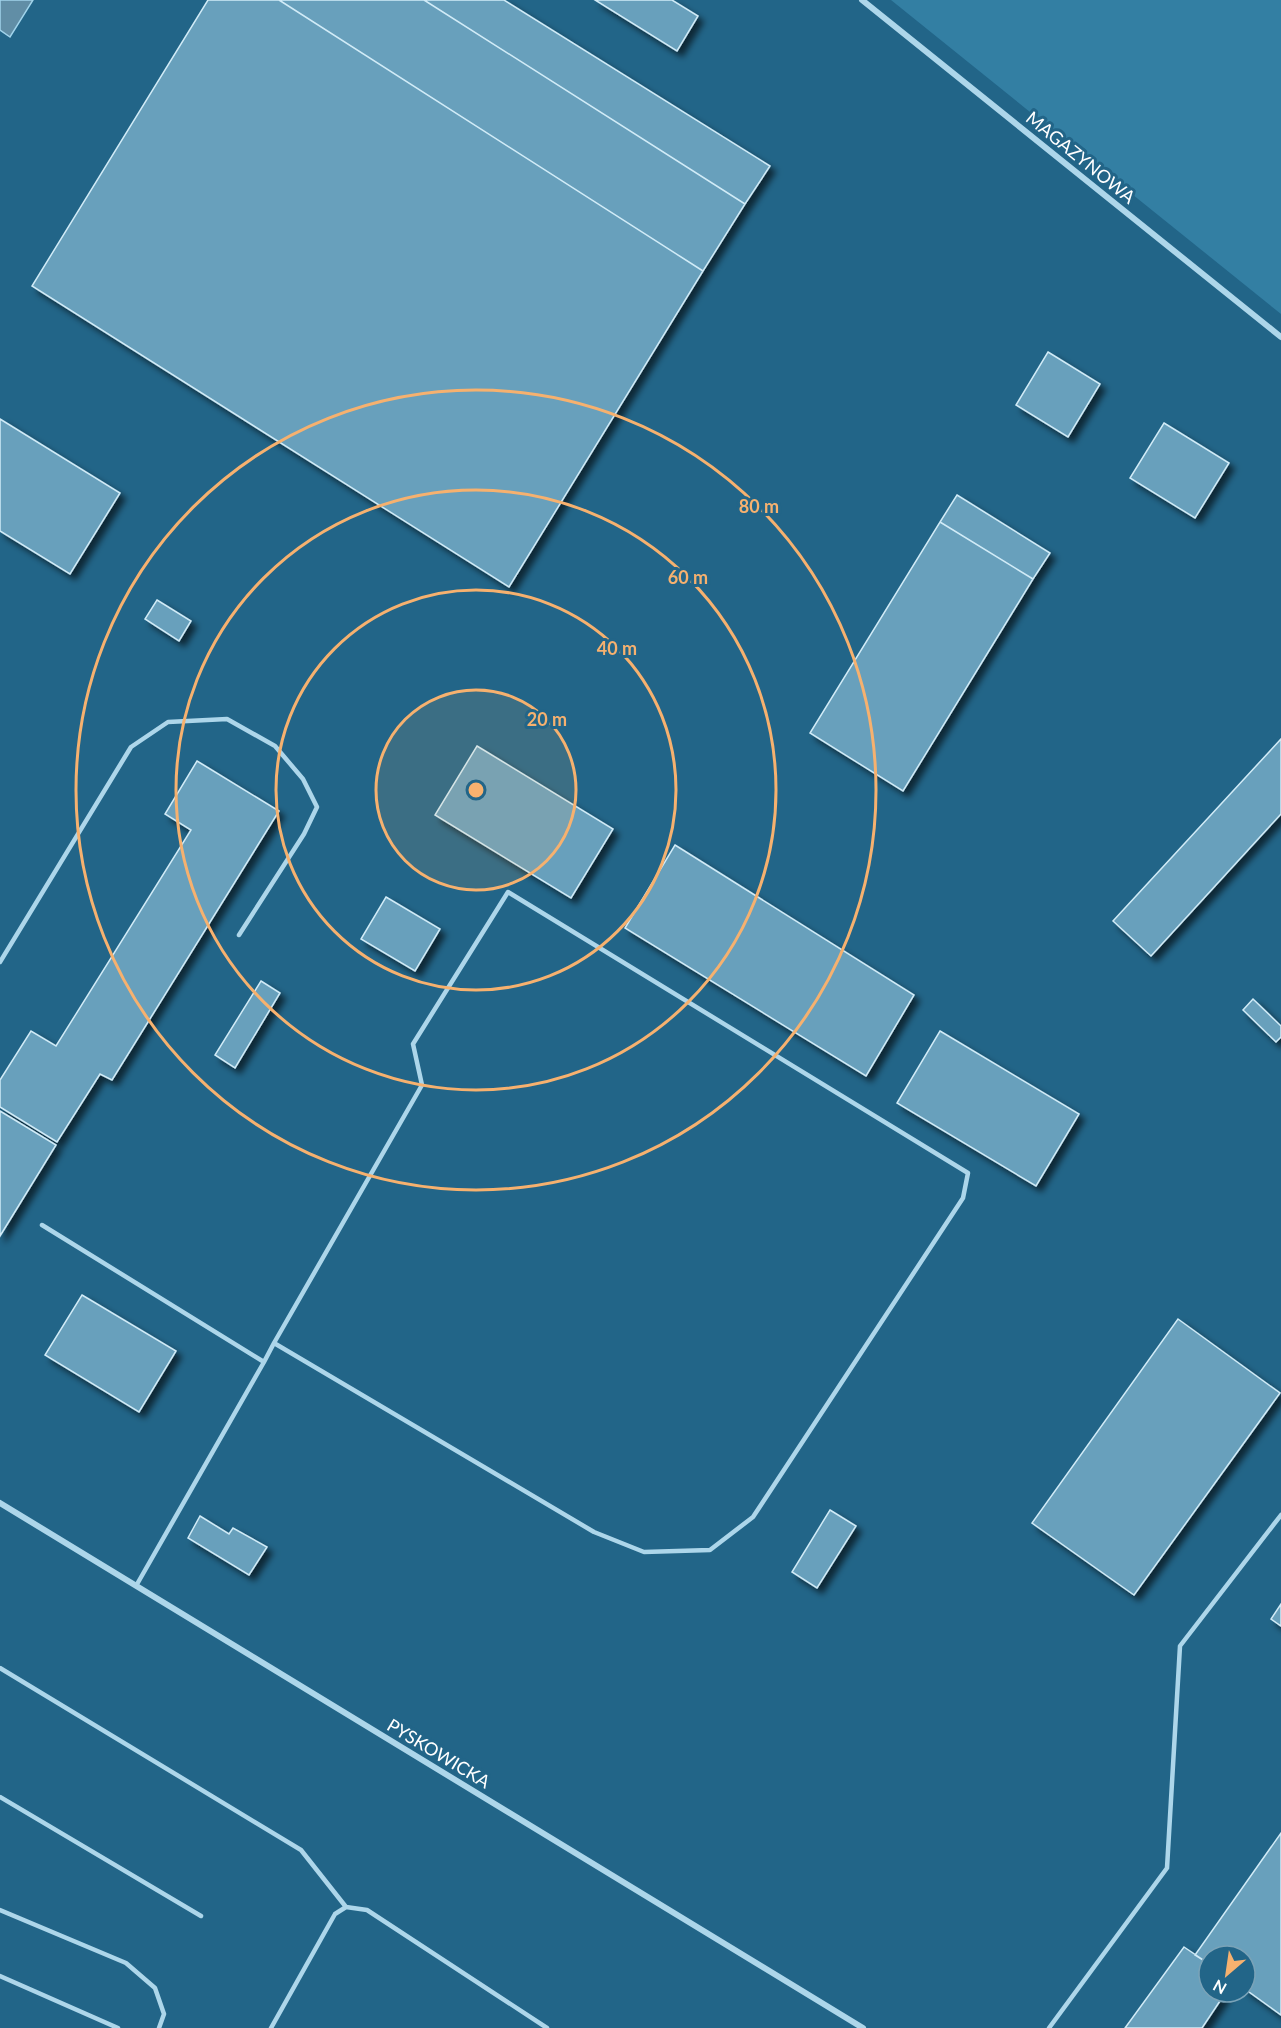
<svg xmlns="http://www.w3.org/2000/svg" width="1281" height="2028" font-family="Lato,sans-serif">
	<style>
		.green { fill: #337fa3 }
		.water { fill: #618ea6; stroke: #a1d4eb; stroke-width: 1.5 }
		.building { fill: #67a0bc; stroke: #d1ebf7; stroke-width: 1.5; filter: url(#shadow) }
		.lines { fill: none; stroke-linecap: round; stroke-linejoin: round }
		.service { stroke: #add6ea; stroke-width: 4.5 }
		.minor { stroke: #add6ea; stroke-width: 6 }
		.ring { fill: none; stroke: #f6b16f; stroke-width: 3 }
		.labels { text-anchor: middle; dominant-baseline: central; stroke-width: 6; stroke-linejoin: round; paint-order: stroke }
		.street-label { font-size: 18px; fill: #fff; stroke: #226588 }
		.centre { fill: #f6b16f; stroke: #226588; stroke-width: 3 }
		.ring-label { font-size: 18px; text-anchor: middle; font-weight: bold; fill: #f6b16f; stroke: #226588; stroke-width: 6; stroke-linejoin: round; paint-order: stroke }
	</style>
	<defs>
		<filter id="shadow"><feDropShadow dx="5.5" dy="5.5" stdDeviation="3" flood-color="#0009"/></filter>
	</defs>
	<rect width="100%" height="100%" fill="#226588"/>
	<path class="green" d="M891 0H1281V314Z"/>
	<path class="water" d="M0 0H33L10 37 0 30Z"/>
	<path class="building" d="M208 0H279L703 271 509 587 32 286Z
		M279 0H424L745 204 703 271Z
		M424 0H504L770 166 745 204Z
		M595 0H672L698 16 677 51Z
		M1048 352 1100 384 1068 437 1016 405Z
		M0 419 120 493 70 574 0 531Z
		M1164 423 1229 463 1195 518 1130 478Z
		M957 495 1050 553 1033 579 940 522Z
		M940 522 1033 579 903 791 810 733Z
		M157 600 191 621 179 641 145 619Z
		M1281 739V814L1151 956 1113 921Z
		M477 746 613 829 571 898 435 815Z
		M197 761 279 811 112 1080 100 1074 57 1142 0 1107V1080L31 1031 56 1046 191 830 165 814Z
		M675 845 914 995 866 1076 625 928Z
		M386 897 440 929 415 971 361 939Z
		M261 981 280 993 235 1068 215 1055Z
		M1253 999 1281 1026V1037L1276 1042 1243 1010Z
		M940 1031 1079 1114 1036 1186 897 1103Z
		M0 1111 56 1145 0 1236Z
		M82 1295 176 1351 139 1412 45 1355Z
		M1178 1319 1280 1393 1134 1595 1032 1523Z
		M830 1510 856 1526 817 1588 792 1572Z
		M200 1516 229 1534 233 1528 267 1547 249 1575 188 1538Z
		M1281 1604V1626L1271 1619Z
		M1281 1833V2015L1245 1989V1956H1209V1964L1195 1955Z
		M1184 1947 1209 1964V1992H1226L1202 2028H1125Z"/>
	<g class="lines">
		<path class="service" d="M0 962 131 747 168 722 227 719 275 746 303 779 317 807 304 834 239 935
			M42 1225 264 1362
			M136 1586 264 1362 274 1343 422 1085 413 1044 508 892 968 1173 963 1198 753 1517 710 1550 644 1552 594 1532 274 1343
			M0 1668 301 1850 346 1907
			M0 1797 201 1916
			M0 1910 126 1963 155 1988 164 2014 159 2028
			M0 1976 118 2028
			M271 2028 335 1914 346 1907 367 1910 547 2028
			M1049 2028 1167 1868 1180 1646 1281 1515"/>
		<path class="minor" d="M862 0 1281 337
			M0 1503 863 2028"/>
	</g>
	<circle cx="476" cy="790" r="100" fill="#f6b16f" fill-opacity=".12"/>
	<g class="ring">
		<circle cx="476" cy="790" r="100"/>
		<circle cx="476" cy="790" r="200"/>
		<circle cx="476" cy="790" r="300"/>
		<circle cx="476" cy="790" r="400"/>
	</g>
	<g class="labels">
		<g class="street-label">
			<text transform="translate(1081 157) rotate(39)">MAGAZYNOWA</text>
			<text transform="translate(439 1753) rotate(31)">PYSKOWICKA</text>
		</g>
	</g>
	<circle cx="476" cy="790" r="9" class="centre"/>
	<g class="ring-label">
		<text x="759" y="513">80 m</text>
		<text x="688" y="584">60 m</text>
		<text x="617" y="655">40 m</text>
		<text x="547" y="726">20 m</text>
	</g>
	<g transform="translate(1227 1974) rotate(209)"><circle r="28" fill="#226588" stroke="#7aa3b8" stroke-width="1.5"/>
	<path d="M0-4.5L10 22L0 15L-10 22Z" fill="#f6b16f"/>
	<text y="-9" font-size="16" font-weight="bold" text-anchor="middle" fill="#ffffff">N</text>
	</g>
</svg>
